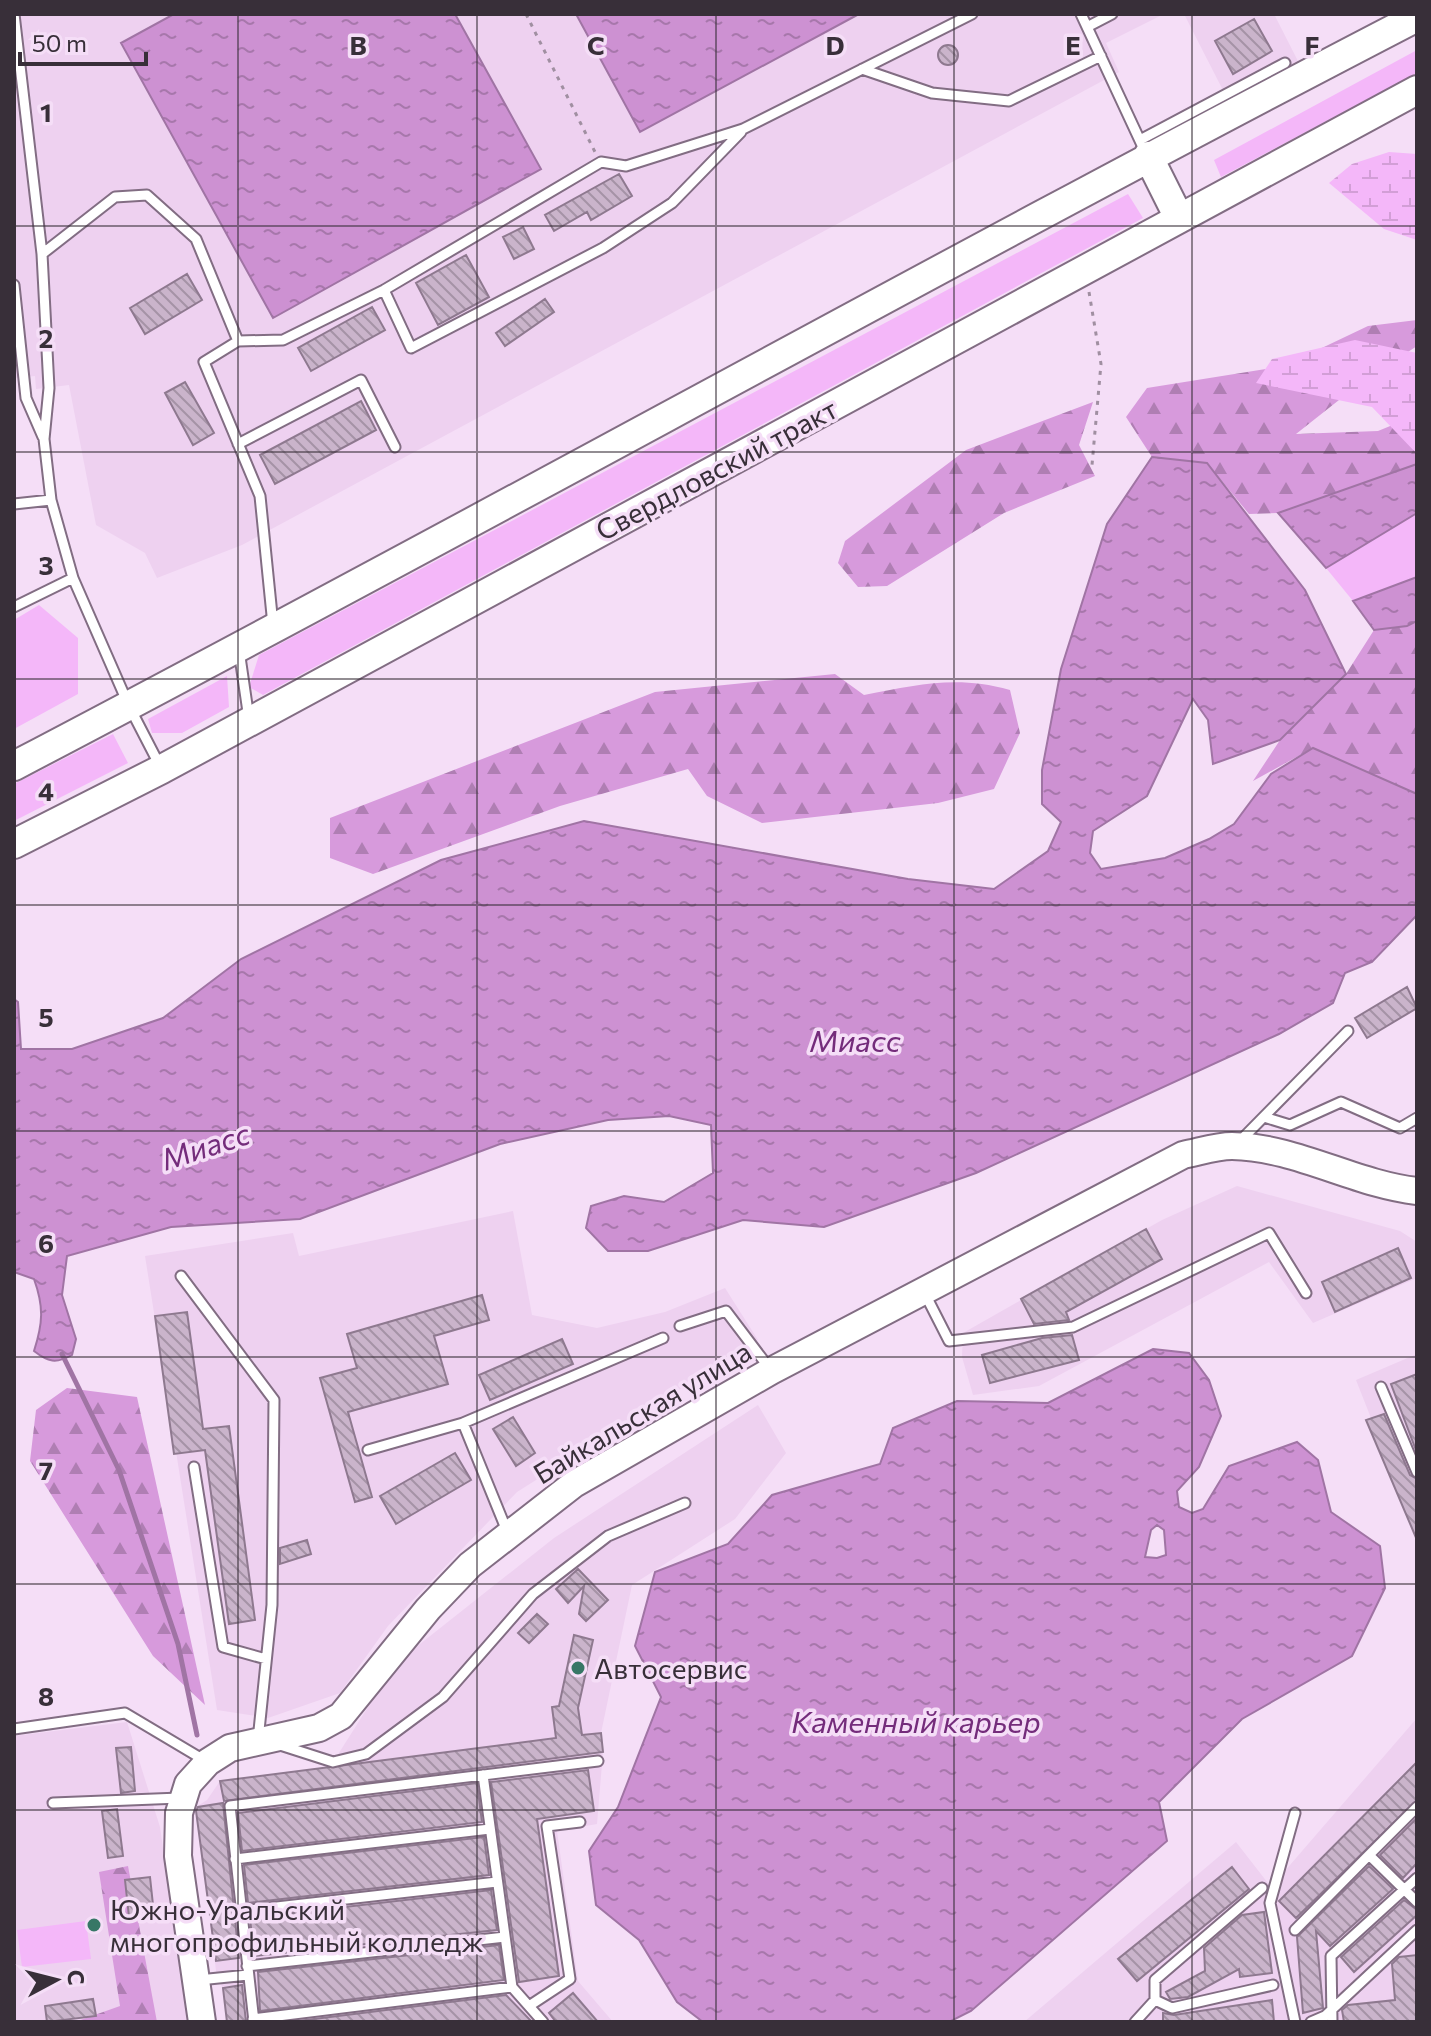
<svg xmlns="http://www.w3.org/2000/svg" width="1431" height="2036" font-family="Commissioner,sans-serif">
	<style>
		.built { fill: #eed1f0 }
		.green { fill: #f4b7f9 }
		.forest { fill: url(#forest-firs) }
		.wetland { fill: url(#wetland-marsh) }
		.water { fill: url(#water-ripples); stroke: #a074a4; stroke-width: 2; fill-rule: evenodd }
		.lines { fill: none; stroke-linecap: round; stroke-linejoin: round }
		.stream { stroke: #a074a4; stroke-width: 5 }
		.building { fill: url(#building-back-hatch); stroke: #8e798f; stroke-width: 2 }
		.lane-casing { stroke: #826d83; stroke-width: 13 }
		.secondary-casing { stroke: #826d83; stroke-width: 30 }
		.primary-casing { stroke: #826d83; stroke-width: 32 }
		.path { stroke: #a08fa1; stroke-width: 3; stroke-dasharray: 4 6; stroke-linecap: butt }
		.lane { stroke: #fff; stroke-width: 9 }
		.secondary { stroke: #fff; stroke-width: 26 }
		.primary { stroke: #fff; stroke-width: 28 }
		.grid { fill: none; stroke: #382f39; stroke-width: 2; stroke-opacity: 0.55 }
		.poi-dot { fill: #377766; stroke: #f5def7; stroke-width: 3 }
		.labels { text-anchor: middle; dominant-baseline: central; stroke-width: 7; stroke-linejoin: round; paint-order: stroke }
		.street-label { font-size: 28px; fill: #382f39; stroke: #f5def7 }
		.poi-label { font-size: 28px; fill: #382f39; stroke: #f5def7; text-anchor: start }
		.water-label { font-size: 30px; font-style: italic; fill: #742c7b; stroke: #f5def7 }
		.grid-label { font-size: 26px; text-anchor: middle; font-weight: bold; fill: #382f39; stroke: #f5def7; stroke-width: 7; stroke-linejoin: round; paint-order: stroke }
	</style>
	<defs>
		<pattern id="forest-firs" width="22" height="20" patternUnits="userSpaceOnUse" patternTransform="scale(2)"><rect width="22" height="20" fill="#d79adc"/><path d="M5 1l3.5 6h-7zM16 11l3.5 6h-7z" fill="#af7eb3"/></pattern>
		<pattern id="wetland-marsh" width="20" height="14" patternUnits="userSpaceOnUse" patternTransform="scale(2)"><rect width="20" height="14" fill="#f4b7f9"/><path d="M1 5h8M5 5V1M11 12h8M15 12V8" fill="none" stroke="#d29ed6"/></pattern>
		<pattern id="water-ripples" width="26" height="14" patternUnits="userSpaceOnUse" patternTransform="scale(2)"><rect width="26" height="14" fill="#cd91d2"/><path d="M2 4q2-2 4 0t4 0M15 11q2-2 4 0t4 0" fill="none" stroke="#a777ab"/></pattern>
		<pattern id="building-back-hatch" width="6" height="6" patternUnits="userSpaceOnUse" patternTransform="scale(2)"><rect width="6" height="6" fill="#cab4cb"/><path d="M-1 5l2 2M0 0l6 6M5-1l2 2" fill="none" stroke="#a593a6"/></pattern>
	</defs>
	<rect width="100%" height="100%" fill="#f5def7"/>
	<path class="built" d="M14 14H1164L1106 43 1119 72 242 545 157 578 145 553 96 525 69 385 36 389 35 376 14 378Z
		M1184 14H1274L1301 67 1230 104Z
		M1237 1186 1400 1231 1417 1242V1278L1313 1323 1269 1262 1039 1386 973 1395 962 1357 963 1333 1162 1220Z
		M513 1211 532 1315 597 1328 665 1312 725 1288 758 1340 517 1492 388 1626 340 1693 268 1718 217 1710 145 1256 293 1233 299 1256Z
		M1417 1354V1518L1408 1512 1356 1380Z
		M758 1405 786 1453 735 1519 632 1585 601 1733 603 1752 597 1824 557 1831 578 1981 613 2022H227L223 1988 217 1979 196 1807 207 1800 220 1781 330 1767 396 1663 554 1538Z
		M1417 1718V2022H1024L1236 1842 1271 1887Z
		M127 1722 160 1827 188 2022H14V1736Z"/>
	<path class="green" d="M1417 50V73L1221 177 1214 160Z
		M1128 194 1143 218 263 695 249 687 259 655Z
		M1417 513V577L1353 601 1326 568Z
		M39 605 78 638V694L14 729V620Z
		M227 676 229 707 182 733H152L148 719Z
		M113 734 128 763 14 821V784Z
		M86 1921 91 1959 22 1967 17 1930Z"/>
	<path class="forest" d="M1417 320V346L1358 385 1296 434 1378 431 1417 415V464L1278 513 1249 514 1207 463 1152 457 1126 417 1147 388 1284 366 1368 326Z
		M1093 402 1079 445 1095 476 1004 513 887 586 858 587 838 563 845 541 966 450Z
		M1417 621V794L1313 748 1253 781 1280 740 1346 674 1374 630 1406 626Z
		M835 674 864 695C918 685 956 675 1010 690L1020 733 994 789 938 803 762 823 707 796 688 769 560 806 373 874 330 858V818L655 692Z
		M67 1388 137 1397 205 1705 153 1656 30 1461 36 1410Z
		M128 1866 157 2022H75L120 2006 99 1872Z"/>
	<path class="wetland" d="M1389 152 1417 154V240L1384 229 1329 183 1352 164Z
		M1355 340 1417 353V454L1372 407 1256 383 1272 359Z"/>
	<path class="water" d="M174 14H455L541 169 273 318 121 43Z
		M576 14H859L640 132Z
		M1152 457 1207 463 1305 590 1346 674 1280 740 1213 764 1208 720 1193 699 1147 796 1093 831 1090 853 1101 869 1165 858 1209 839 1234 824 1271 774 1313 748 1417 794V915L1372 962 1345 973 1333 1003 1279 1034 976 1173 824 1227 743 1220 648 1251H608L586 1228 591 1206 624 1196 664 1202 713 1173 711 1125 669 1116 608 1120 500 1144 300 1219 171 1227 67 1256 62 1295 76 1339 72 1355C56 1364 48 1362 34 1351 43 1323 44 1307 34 1279L14 1272V999L18 1002 21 1049H72L163 1018 241 959 441 860 584 821 908 879 994 889 1048 851 1061 822 1042 804V770L1061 669 1107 524Z
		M1417 464V513L1326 568 1278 513Z
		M1417 577V621L1407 626 1374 630 1353 601Z
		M1153 1349 1189 1353 1209 1380 1221 1416 1199 1467 1177 1491 1179 1507 1192 1513 1203 1509 1229 1466 1297 1442 1318 1460 1331 1512 1380 1546 1385 1588 1352 1656 1242 1719 1159 1802 1167 1841 971 2011 949 2022H703L677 2002 639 1940 596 1905 589 1851 618 1807 661 1697 635 1646 655 1572 728 1544 772 1495 880 1464 893 1428 957 1401 1048 1403ZM1157 1525 1164 1530 1166 1555 1157 1558 1145 1557 1151 1530Z"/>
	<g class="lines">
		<path class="stream" d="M62 1354 119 1470 178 1644 197 1735"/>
	</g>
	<path class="building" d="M1254 19 1272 51 1233 74 1215 41Z
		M938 55a10 10 0 1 1 20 0a10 10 0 1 1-20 0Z
		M619 174 632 196 591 220 587 212 554 231 545 215Z
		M523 227 534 249 514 259 503 237Z
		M466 255 489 297 438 325 416 283Z
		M187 274 202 300 145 334 130 308Z
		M545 299 554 312 505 346 496 333Z
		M372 307 385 330 311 371 298 348Z
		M185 382 214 433 193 445 165 393Z
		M361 401 376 430 275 484 260 455Z
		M1407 987 1417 1008 1367 1038 1355 1018Z
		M1146 1229 1162 1259 1066 1312 1069 1320 1034 1324 1021 1299Z
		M1398 1248 1411 1278 1335 1312 1322 1282Z
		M482 1295 489 1320 434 1336 448 1384 348 1412 372 1497 355 1502 320 1378 357 1368 347 1334Z
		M187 1312 203 1429 229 1426 255 1620 229 1624 205 1450 174 1454 155 1316Z
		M1072 1335 1079 1360 990 1383 982 1355 1042 1338Z
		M562 1339 573 1364 490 1400 479 1375Z
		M1417 1374V1453L1391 1384Z
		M1384 1414 1410 1475 1417 1479V1540L1366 1420Z
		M513 1417 535 1453 516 1466 493 1429Z
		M455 1453 471 1480 396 1524 380 1496Z
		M307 1540 311 1554 280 1564V1548Z
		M578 1569 608 1600 586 1621 579 1614 584 1586 568 1603 556 1589Z
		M537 1614 548 1624 529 1643 518 1633Z
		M574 1635 593 1640 578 1708 582 1735 601 1733 603 1752 224 1801 220 1781 556 1738 552 1707 559 1706Z
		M131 1747 135 1791 121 1793 116 1748Z
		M1417 1762V1800L1296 1918 1279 1901Z
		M588 1770 594 1811 537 1819 559 1976 519 1982 491 1782Z
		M477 1783 482 1822 242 1851 238 1813Z
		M223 1803 239 1958 216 1961 196 1811 198 1807Z
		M117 1809 123 1856 108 1858 102 1811Z
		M1417 1818V1863L1403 1878 1380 1855Z
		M484 1837 489 1875 248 1903 244 1865Z
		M1369 1866 1393 1889 1330 1946 1316 1931 1323 2008 1303 2013 1297 1937Z
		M1232 1867 1249 1889 1137 1981 1118 1959Z
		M150 1877 154 1914 129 1917 125 1880Z
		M491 1890 497 1930 254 1956 250 1918Z
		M1404 1900 1417 1910V1915L1354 1972 1341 1957Z
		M1264 1912 1272 1973 1240 1977 1239 1969 1188 1997 1170 1999 1166 1992 1205 1971 1204 1948 1242 1915Z
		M499 1945 504 1980 260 2011 258 1972Z
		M1417 1955V2022H1344L1342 2010 1348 2005 1395 2000 1392 1964 1399 1957Z
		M242 1985 246 2022H227L223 1988Z
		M573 1993 598 2022H556L549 2013Z
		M506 1995 532 2022H290Z
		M93 1999 96 2016 47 2022 45 2006Z
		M1272 2000 1274 2022H1163V2013L1174 2015Z"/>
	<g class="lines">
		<g class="lane-casing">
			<path id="lane" d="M14 14 42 254 49 388 44 439 51 500 73 578 129 706 160 766
				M1081 14 1142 145
				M1087 27 1112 14
				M862 69 932 93 1009 101 1101 56
				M1140 140 1285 63
				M42 254 115 197 147 195 196 239 238 341
				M14 285 26 398 43 437
				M384 290 411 348 603 248 672 203 741 132
				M238 444 361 380 395 447
				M14 504 51 500
				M14 607 73 578
				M273 625 260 496 204 362 238 341 283 340 384 290 601 162 626 166 743 129 972 14
				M239 650 249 719
				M1264 1117 1290 1125 1341 1102 1400 1128 1417 1118
				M1240 1141 1348 1031
				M181 1276 274 1400 272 1605 258 1740
				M924 1292 949 1341 1073 1327 1269 1233 1306 1293
				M680 1326 726 1311 770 1369
				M1381 1387 1417 1472
				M463 1423 507 1531
				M368 1450 463 1423 663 1338
				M194 1467 223 1647 266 1659
				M14 1729 125 1713 204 1760
				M280 1745 333 1762 366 1754 443 1697 533 1594 608 1536 685 1503
				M483 1775 512 1987 543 2022
				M53 1803 180 1798
				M1417 1807 1369 1855 1417 1902
				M1295 1813 1270 1903 1295 2022
				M235 1859 490 1829
				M241 1911 497 1882
				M1295 1930 1369 1855
				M247 1966 505 1937
				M199 1980 248 1975
				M1155 2000 1172 2008 1273 1985
				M529 2006 570 1979 547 1826 580 1822
				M253 2019 512 1987
				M254 2022 230 1806 598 1761
				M1135 2022 1155 2000V1980L1262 1888
				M1311 2022 1325 2016 1417 1930
				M1332 2022 1331 1956 1417 1878"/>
		</g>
		<g class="secondary-casing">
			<path id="secondary" d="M202 2022 178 1856 179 1813 188 1784 208 1762 230 1748 319 1728 341 1716 428 1609 470 1565 574 1484 771 1371 1183 1155C1199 1152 1216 1146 1232 1146 1296 1147 1354 1184 1417 1191"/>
		</g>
		<g class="primary-casing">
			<path id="primary" d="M1148 156 1179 218
				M14 766C484 520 946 261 1417 17
				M14 844 162 769 1417 90"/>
		</g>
		<path class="path" d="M526 14 595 152
			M1089 292 1101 364 1092 465"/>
		<use href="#lane" class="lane"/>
		<use href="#secondary" class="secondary"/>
		<use href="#primary" class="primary"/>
	</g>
	<path class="grid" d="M238 14V2022M477 14V2022M716 14V2022M954 14V2022M1192 14V2022M14 226H1417M14 452H1417M14 679H1417M14 905H1417M14 1131H1417M14 1357H1417M14 1584H1417M14 1810H1417"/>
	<g class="poi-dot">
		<circle cx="578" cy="1668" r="8"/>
		<circle cx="94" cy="1925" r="8"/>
	</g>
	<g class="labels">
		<g class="street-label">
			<text transform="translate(716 469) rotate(-28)">Свердловский тракт</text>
			<text transform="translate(642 1412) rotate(-31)">Байкальская улица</text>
		</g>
		<g class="poi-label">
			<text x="594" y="1668">Автосервис</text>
			<text x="110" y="1909">Южно-Уральский<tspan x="110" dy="32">многопрофильный колледж</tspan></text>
		</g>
		<g class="water-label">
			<text x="855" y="1039">Миасс</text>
			<text transform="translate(205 1145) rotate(-18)">Миасс</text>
			<text x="916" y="1720">Каменный карьер</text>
		</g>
	</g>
	<g class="grid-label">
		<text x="358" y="55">B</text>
		<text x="596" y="55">C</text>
		<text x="835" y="55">D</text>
		<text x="1073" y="55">E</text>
		<text x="1312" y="55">F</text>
		<text x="46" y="122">1</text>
		<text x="46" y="348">2</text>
		<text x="46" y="575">3</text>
		<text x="46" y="801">4</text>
		<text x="46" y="1027">5</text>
		<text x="46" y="1253">6</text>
		<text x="46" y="1480">7</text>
		<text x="46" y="1706">8</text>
	</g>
	<rect width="1431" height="2036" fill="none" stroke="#382f39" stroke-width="32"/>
	<g transform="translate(56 1980) rotate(83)" stroke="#f5def7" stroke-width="6" paint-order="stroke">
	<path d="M0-6L14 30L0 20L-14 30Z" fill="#382f39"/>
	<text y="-12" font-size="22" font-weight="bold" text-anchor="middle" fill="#382f39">С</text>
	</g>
	<path d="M20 52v12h126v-12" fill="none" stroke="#382f39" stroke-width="4"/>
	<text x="32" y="52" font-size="24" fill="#382f39" stroke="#f5def7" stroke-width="6" paint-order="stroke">50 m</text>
</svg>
